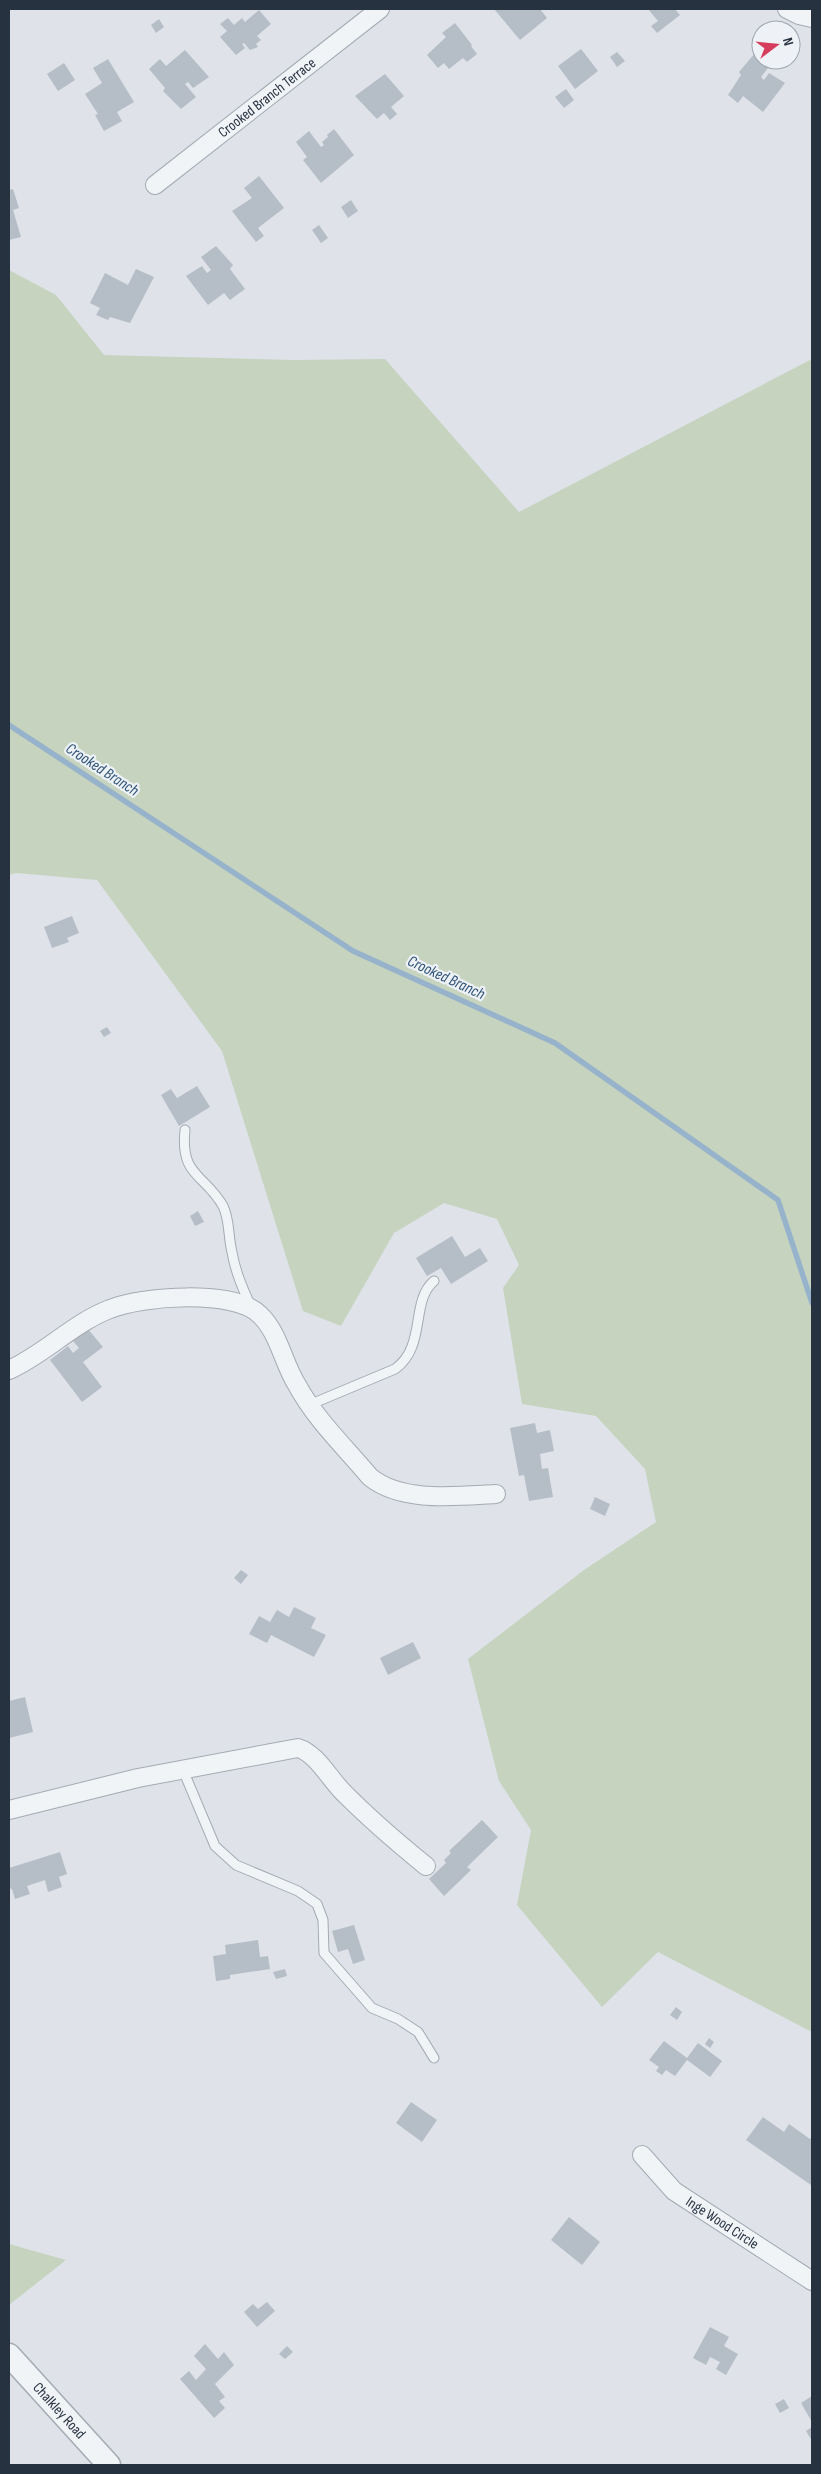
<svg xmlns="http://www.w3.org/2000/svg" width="821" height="2474" font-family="'Sofia Sans Condensed',sans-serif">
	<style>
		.green { fill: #c5d3bf }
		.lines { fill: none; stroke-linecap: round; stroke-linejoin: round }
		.stream { stroke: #97b3cb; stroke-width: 5.5 }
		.building { fill: #b5bdc6 }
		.service-casing { stroke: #a4aab3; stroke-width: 11 }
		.minor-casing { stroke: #a4aab3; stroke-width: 20 }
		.tertiary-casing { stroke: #a4aab3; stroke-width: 25 }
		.service { stroke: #f1f4f7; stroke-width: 9 }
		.minor { stroke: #f1f4f7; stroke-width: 18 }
		.tertiary { stroke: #f1f4f7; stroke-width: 22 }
		.labels { text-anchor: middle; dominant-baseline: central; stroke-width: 4.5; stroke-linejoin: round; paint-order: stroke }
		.street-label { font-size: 15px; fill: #273241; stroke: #eef2f6 }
		.water-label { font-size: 16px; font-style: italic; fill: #2e5377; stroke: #eef2f6 }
	</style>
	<rect width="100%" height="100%" fill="#dfe3e9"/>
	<path class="green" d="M9 270 56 295 104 355 293 360 385 359 519 512 812 359V2032L658 1952 602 2007 517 1905 531 1830 499 1781 468 1659 584 1570 656 1522 645 1469 596 1416 522 1404 503 1288 519 1265 497 1219 444 1203 394 1233 341 1326 303 1311 222 1051 97 880 16 873 9 875Z
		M9 2244 66 2260 9 2305Z"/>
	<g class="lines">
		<path class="stream" d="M9 725 353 951 555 1043 778 1200 812 1303"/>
	</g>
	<path class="building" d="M494 9H540L547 18 520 40Z
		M648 9H675L680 15 657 33 651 26 658 21Z
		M259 10 271 24 257 36 261 40 256 44 258 47 250 50 244 43 242 44 245 48 236 55 220 37 227 31 220 24 228 18 234 25 242 18 245 22Z
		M159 19 164 27 156 33 151 25Z
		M455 23 472 45 471 46 477 54 467 62 463 58 449 69 444 63 438 68 427 55 446 37 442 33Z
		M581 49 598 71 575 89 558 66Z
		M185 50 209 77 193 88 188 82 185 84 196 97 181 109 163 91 165 88 149 69 160 59 166 66Z
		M617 52 625 61 617 67 610 57Z
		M755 53 761 57V60L771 64 761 77 764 80 769 73 785 83 763 112 743 96 738 103 728 95 741 75 739 72Z
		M108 59 134 102 117 112 122 121 104 131 95 115 98 114 85 94 102 83 93 68Z
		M64 63 75 80 58 91 47 74Z
		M385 74 404 96 391 107 397 114 390 120 384 113 377 119 355 96Z
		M566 89 574 100 564 108 555 97Z
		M334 129 354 155 321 183 303 160 307 157 296 142 309 131 321 147 324 145 322 142 328 137 327 135Z
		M259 176 284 208 258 228 264 236 256 242 232 211 252 198 244 188Z
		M13 189 19 208 13 210 21 237 9 240V190Z
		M351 200 358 211 348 218 341 207Z
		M319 225 328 238 321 243 312 230Z
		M216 246 233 265 230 269 245 289 230 300 224 293 208 305 186 276 202 266 207 273 211 270 201 257Z
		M136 269 154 277 130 323 110 317 108 320 96 315 100 308 90 303 105 273 128 285Z
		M72 916 79 933 67 938 69 942 52 948 44 927Z
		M107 1027 111 1033 104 1037 100 1031Z
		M197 1086 210 1107 179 1126 161 1095 171 1089 177 1098Z
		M198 1211 204 1222 195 1226 190 1216Z
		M452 1236 465 1257 480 1248 488 1261 451 1284 441 1268 427 1276 416 1258Z
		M88 1329 103 1347 83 1362 102 1387 82 1402 50 1360 68 1346 73 1353 79 1348 73 1341Z
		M535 1423 537 1433 550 1430 554 1451 540 1454 542 1469 548 1468 553 1497 529 1501 524 1475 519 1476 510 1428Z
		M595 1497 610 1504 605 1516 590 1509Z
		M241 1570 248 1575 241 1584 234 1578Z
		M294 1607 316 1618 311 1628 326 1635 314 1657 271 1635 267 1643 249 1634 259 1616 270 1622 277 1610 289 1617Z
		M413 1642 421 1658 388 1675 380 1658Z
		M25 1697 33 1732 9 1738V1701Z
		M482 1820 498 1837 467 1867 471 1870 444 1896 429 1879 446 1863 444 1860 451 1853 449 1851Z
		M60 1852 67 1874 59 1877 62 1887 48 1892 45 1880 27 1886 30 1894 15 1899 12 1889 9 1888V1868Z
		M354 1925 365 1960 353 1964 348 1949 338 1952 332 1931Z
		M258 1940 260 1957 268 1956 270 1969 230 1975V1979L216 1981 213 1956 226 1954 225 1945Z
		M285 1969 287 1976 276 1979 273 1972Z
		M676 2007 682 2012 677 2020 670 2015Z
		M709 2038 714 2042 710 2048 705 2044Z
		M664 2041 687 2058 698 2043 722 2061 710 2077 687 2060 675 2076 666 2070 662 2075 656 2071 659 2067 649 2060Z
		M411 2102 437 2120 422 2142 396 2123Z
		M763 2117 784 2132 789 2124 810 2139 812 2137 811 2185 746 2140Z
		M569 2217 600 2242 582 2265 551 2240Z
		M267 2302 275 2311 257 2327 244 2312 253 2304 258 2309Z
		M710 2327 729 2337 724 2346 738 2354 726 2375 716 2369 720 2362 710 2357 706 2365 693 2358Z
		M205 2344 218 2359 224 2352 234 2365 215 2384 225 2397 219 2401 225 2408 214 2418 180 2379 189 2371 196 2380 206 2369 194 2356Z
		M287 2346 293 2352 285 2359 279 2354Z
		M812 2396V2422L801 2403Z
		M784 2399 789 2408 780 2413 775 2404Z
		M812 2427V2441L806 2431Z"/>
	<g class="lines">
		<g class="service-casing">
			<path id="service" d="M185 1130C180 1177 205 1174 223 1206 230 1220 228 1237 232 1252 235 1271 243 1289 251 1307
				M309 1405 395 1369C427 1346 410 1301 434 1281
				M183 1770 215 1846 236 1865 298 1891 317 1904 323 1920 324 1953 372 2008 398 2019 418 2032 434 2058"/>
		</g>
		<g class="minor-casing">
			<g id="minor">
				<path d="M787 9 799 15 812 18"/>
				<path id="s1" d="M155 185 380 9"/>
				<path d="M9 1370C45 1354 73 1323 110 1309 141 1296 235 1289 260 1315 279 1333 283 1363 297 1385 316 1420 345 1447 370 1477 402 1503 457 1496 496 1494"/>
				<path d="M9 1810 138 1778 298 1748C318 1754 331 1782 347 1796 372 1821 399 1844 426 1866"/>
				<path id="s2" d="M642 2155 674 2191 812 2281"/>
			</g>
		</g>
		<g class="tertiary-casing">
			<g id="tertiary">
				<path id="s3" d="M9 2355 109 2465"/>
			</g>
		</g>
		<use href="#service" class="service"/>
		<use href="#minor" class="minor"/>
		<use href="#tertiary" class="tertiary"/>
	</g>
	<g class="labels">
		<g class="street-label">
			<text stroke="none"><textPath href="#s1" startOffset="142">Crooked Branch Terrace</textPath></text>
			<text stroke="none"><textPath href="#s2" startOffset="106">Inge Wood Circle</textPath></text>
			<text stroke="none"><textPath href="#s3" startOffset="75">Chalkley Road</textPath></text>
		</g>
		<g class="water-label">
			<text transform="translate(102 770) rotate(33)">Crooked Branch</text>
			<text transform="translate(446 978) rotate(25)">Crooked Branch</text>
		</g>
	</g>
	<rect width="821" height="2474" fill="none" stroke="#273241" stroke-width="20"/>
	<g transform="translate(776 45) rotate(74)"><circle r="24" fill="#eef2f6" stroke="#9ea5ae"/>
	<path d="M0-4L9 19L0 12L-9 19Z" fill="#d63c5b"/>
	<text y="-8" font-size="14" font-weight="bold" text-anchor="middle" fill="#273241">N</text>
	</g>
</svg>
